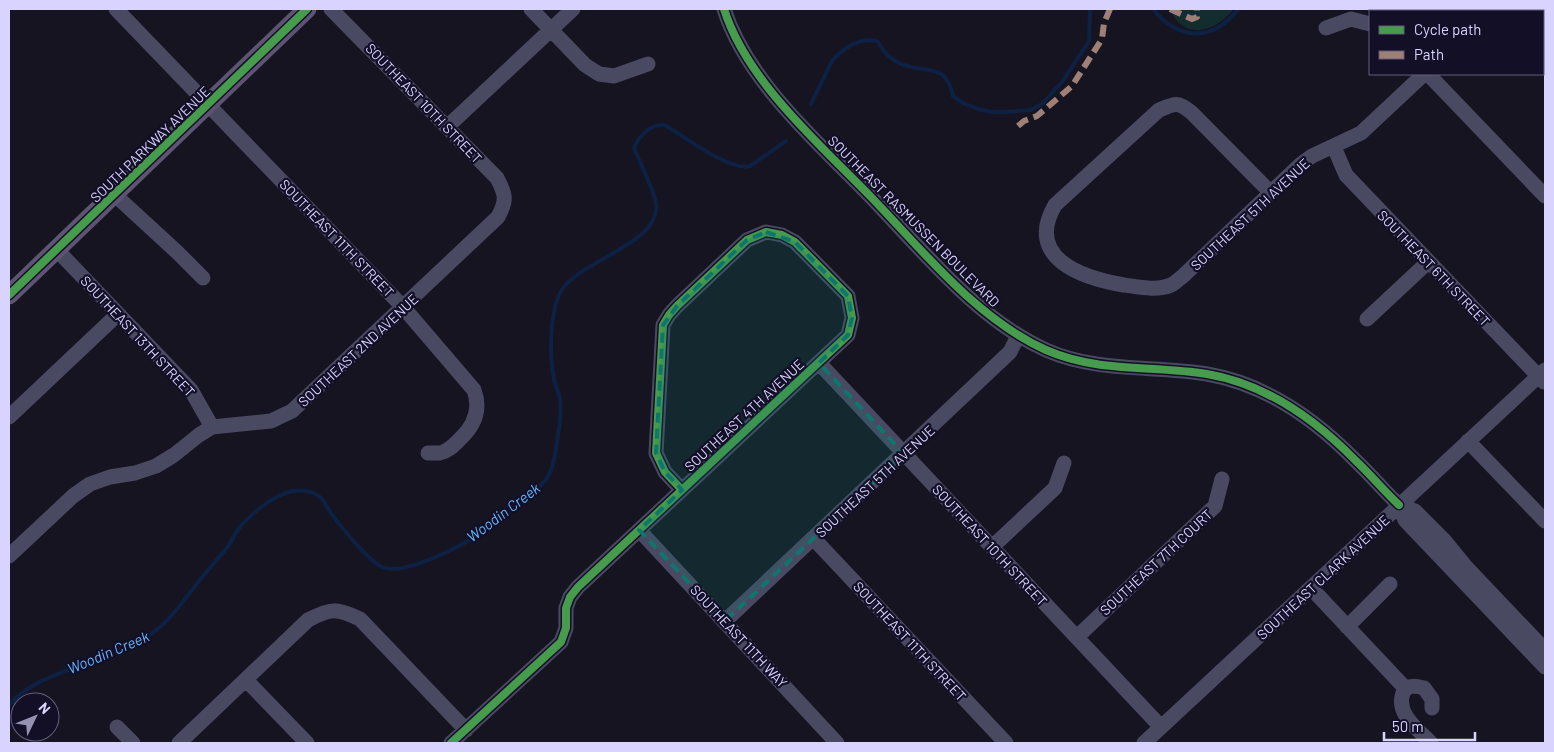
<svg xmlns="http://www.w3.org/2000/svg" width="1554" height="752" font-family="Barlow,sans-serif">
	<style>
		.green { fill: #132c2d }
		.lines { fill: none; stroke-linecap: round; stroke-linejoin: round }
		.stream { stroke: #0d2144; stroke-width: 4 }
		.minor { stroke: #4a4962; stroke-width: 15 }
		.major { stroke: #5e5373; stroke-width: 19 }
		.quiet { stroke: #9e8076; stroke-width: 6; stroke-dasharray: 12 6; stroke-linecap: butt }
		.cycleway-casing { stroke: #130f26; stroke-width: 11 }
		.cycleway { stroke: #469c4c; stroke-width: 8 }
		.marked { fill: #0f766e; fill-opacity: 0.2; stroke: #0f766e; stroke-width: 4; stroke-dasharray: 10 6; stroke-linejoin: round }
		.labels { text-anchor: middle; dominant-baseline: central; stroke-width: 4.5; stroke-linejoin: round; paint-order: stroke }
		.street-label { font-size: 14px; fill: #d9d4ff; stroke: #130f26 }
		.water-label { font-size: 15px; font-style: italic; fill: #62b6ff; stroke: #130f26 }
	</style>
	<rect width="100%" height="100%" fill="#161421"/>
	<path class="green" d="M1170 9H1234C1215 32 1184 42 1170 9Z"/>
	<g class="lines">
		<path class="stream" d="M1153 9C1179 41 1213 42 1238 9
			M811 104 832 61C843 48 860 37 877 41 883 50 888 58 899 63 923 75 946 60 953 96L963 103 981 110 993 112H1006L1031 110 1042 104 1062 82 1089 41 1090 9
			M9 705C30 681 60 674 88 662 98 658 108 653 118 650 133 644 148 638 160 627 175 614 186 598 198 582 208 570 219 558 229 545 232 541 234 535 237 531 248 516 274 494 293 491 301 490 311 491 319 496 324 500 327 507 331 513 340 526 369 561 382 567 401 576 450 551 468 541 486 531 535 494 547 478 553 469 555 457 556 447 559 432 562 415 560 399 559 392 555 386 554 379 549 357 550 315 559 295 574 260 662 246 656 203 653 188 640 163 634 148 640 135 650 124 665 125 683 136 731 172 750 166L786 141"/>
		<path class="minor" d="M116 9 403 307 474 390C481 409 475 425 460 439 454 445 449 451 440 453 437 453 432 453 428 453
			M531 9 585 65 599 74 614 76 648 64
			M724 9C747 82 820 144 872 198 924 252 977 319 1046 350 1098 373 1153 365 1207 374 1266 384 1315 419 1356 461 1371 475 1384 491 1399 505L1415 511 1444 540 1466 567 1545 650
			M1539 9 1545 11
			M1326 28 1351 19 1370 24
			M1428 74 1545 196
			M447 127 573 9
			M1334 147 1346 175 1544 382
			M1270 192 1192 113C1178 101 1175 103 1159 110L1055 205C1024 258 1082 278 1124 285 1139 287 1157 291 1171 285 1175 283 1179 279 1183 276L1301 164 1312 156 1361 133 1424 74
			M115 195 177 252 203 278
			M57 250 191 390 212 427
			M1367 319 1428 262
			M819 363 1161 727
			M9 417 118 314
			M1468 441 1545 521
			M1399 505 1405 520 1545 667
			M639 530 837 743
			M813 538 1006 743
			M992 547 1055 488 1064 463
			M9 556 73 496 90 484 110 477 135 473 156 466 174 455 199 435 212 427 271 421 292 411 498 217C507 200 506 195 497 178L331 9
			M1311 588 1406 689
			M725 621 1010 352 1018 336
			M1347 627 1390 584
			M1077 637 1215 506 1222 479
			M246 680 307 743
			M117 727 133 743
			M179 743 308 620C331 608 336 608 360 619L466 730
			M451 743 561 642 566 628V608L570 597 578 587 848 335 852 318 848 296 795 242 782 235 766 232 747 240 677 306 669 315 663 325 656 453 665 472 682 490
			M1144 743 1545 370
			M1431 743C1419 730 1395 714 1403 693 1407 684 1416 686 1424 688L1432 699V708"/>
		<path class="major" d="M9 295 307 9"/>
		<path class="quiet" d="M1170 9 1192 19 1197 17V9
			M1018 126 1024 121 1037 116 1072 86 1102 39 1104 23 1110 9"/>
		<g class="cycleway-casing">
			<path id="cycleway" d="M724 9C747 82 820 144 872 198 924 252 977 319 1046 350 1098 373 1153 365 1207 374 1266 384 1315 419 1356 461 1371 475 1384 491 1399 505
				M9 295 307 9
				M451 743 561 642 566 628V608L570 597 578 587 848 335 852 318 848 296 795 242 782 235 766 232 747 240 677 306 669 315 663 325 656 453 665 472 682 490"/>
		</g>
		<use href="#cycleway" class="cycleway"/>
	</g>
	<path class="marked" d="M766 232 795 242 848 296 852 318 848 335 819 363 904 454 725 621 639 530 682 490 665 472 656 453 663 325 677 306 747 240Z"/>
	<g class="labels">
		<g class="street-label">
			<text transform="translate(424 103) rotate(46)">SOUTHEAST 10TH STREET</text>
			<text transform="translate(150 144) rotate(-44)">SOUTH PARKWAY AVENUE</text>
			<text transform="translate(1250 214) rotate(-43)">SOUTHEAST 5TH AVENUE</text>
			<text transform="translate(914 221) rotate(45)">SOUTHEAST RASMUSSEN BOULEVARD</text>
			<text transform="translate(337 238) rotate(46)">SOUTHEAST 11TH STREET</text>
			<text transform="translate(1434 268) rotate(46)">SOUTHEAST 6TH STREET</text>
			<text transform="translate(138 336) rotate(47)">SOUTHEAST 13TH STREET</text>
			<text transform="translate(358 350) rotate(-43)">SOUTHEAST 2ND AVENUE</text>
			<text transform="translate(744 415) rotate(-43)">SOUTHEAST 4TH AVENUE</text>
			<text transform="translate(875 481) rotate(-43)">SOUTHEAST 5TH AVENUE</text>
			<text transform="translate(990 545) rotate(47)">SOUTHEAST 10TH STREET</text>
			<text transform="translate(1156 562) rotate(-43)">SOUTHEAST 7TH COURT</text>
			<text transform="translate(1323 577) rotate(-43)">SOUTHEAST CLARK AVENUE</text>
			<text transform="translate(739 636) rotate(47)">SOUTHEAST 11TH WAY</text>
			<text transform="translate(910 641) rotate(47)">SOUTHEAST 11TH STREET</text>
		</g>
		<g class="water-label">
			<text transform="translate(503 512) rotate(-37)">Woodin Creek</text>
			<text transform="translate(108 652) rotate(-23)">Woodin Creek</text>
		</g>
	</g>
	<rect width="1554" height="752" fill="none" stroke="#d9d4ff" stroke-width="20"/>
	<rect x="1369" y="10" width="175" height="65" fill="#130f26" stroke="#625e7d"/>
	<rect x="1379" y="26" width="25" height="8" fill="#469c4c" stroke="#625e7d"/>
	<text x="1414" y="35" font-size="15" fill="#d9d4ff">Cycle path</text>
	<rect x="1379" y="51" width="25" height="8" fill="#9e8076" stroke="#625e7d"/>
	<text x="1414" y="60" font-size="15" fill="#d9d4ff">Path</text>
	<g transform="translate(35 717) rotate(47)"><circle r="24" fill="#130f26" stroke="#625e7d"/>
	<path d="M0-4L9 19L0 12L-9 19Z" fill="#9591b1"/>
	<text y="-8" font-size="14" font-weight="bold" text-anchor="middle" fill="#d9d4ff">N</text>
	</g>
	<path d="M1384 732v8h91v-8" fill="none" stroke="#d9d4ff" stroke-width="2.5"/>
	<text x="1392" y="732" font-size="15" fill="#d9d4ff" stroke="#130f26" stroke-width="4" paint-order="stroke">50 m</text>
</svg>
